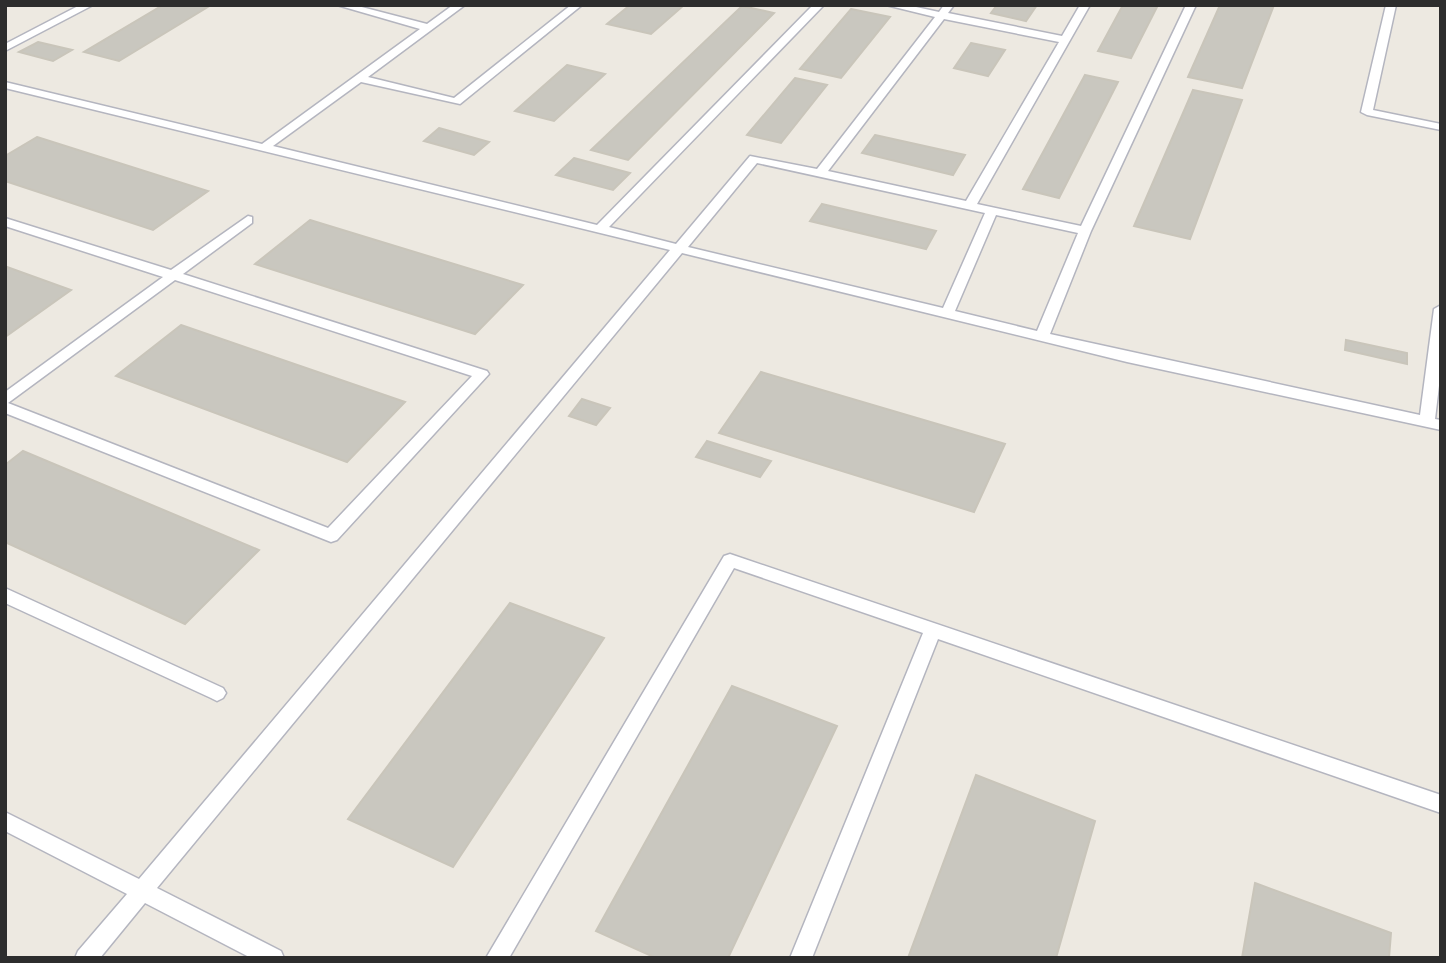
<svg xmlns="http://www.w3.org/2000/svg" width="1446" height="963" font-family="Inter,sans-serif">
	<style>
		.building { fill: #c9c7bf; stroke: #c9c5ba; stroke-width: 2 }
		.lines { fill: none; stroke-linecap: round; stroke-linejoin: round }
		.lane-casing { stroke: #b4b5bf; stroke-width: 3 }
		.lane { fill: #fff; fill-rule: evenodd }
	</style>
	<rect width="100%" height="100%" fill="#ede9e1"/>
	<path class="building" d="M163 5H211L119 61 84 52Z
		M630 5H684L651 34 607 24Z
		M997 5H1037L1026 21 991 13Z
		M1123 5H1158L1131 58 1098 51Z
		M1220 5H1274L1242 88 1188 77Z
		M742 6 774 13 628 160 591 150Z
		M851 9 890 17 841 78 800 69Z
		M38 42 72 50 53 61 19 52Z
		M971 43 1005 50 988 76 954 68Z
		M567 65 605 74 554 121 515 111Z
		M1085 75 1118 82 1059 198 1023 189Z
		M795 78 827 85 781 143 747 135Z
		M1193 90 1242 100 1190 239 1134 226Z
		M439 128 489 142 474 155 424 141Z
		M875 135 965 155 953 175 862 153Z
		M37 137 208 191 153 230 5 181V156Z
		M574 158 630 173 613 190 556 175Z
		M822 204 936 231 926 249 810 221Z
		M310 220 523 285 475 334 255 264Z
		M7 267 71 290 5 337V269Z
		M181 325 405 402 347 462 116 376Z
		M1346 340 1407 353V364L1345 350Z
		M761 372 1005 444 974 512 719 433Z
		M582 399 610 408 596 425 569 416Z
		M707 441 771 461 760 477 696 457Z
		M23 451 259 550 185 624 5 542V465Z
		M510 603 604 638 453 867 348 819Z
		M732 686 837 726 728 958H656L596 931Z
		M976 775 1095 821 1056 958H908Z
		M1255 883 1391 933 1389 958H1242Z"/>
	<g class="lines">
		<g class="lane-casing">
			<path id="lane" d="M80 5H93L5 51V44Z
				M337 5H354L427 24 453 5H465L368 77 454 98 571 5H582L460 104 361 82 273 146 597 225 813 5H824L609 227 676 244 750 156 817 169 935 17 886 5H907L939 12 944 5H954L948 13 1062 36 1080 5H1090L977 204 1081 226 1186 5H1196L1091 231 1050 334 1420 415 1434 309 1441 305V369L1435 419 1441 420V430L1127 362 682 253 157 888 281 951 284 958H251L145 903 100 958H75L78 951 127 894 5 831V812L139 879 670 250 5 88V82L262 144 420 29ZM944 19 1059 42 966 201 828 171ZM757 163 985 213 943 308 688 247ZM996 215 1078 233 1037 331 955 311Z
				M1386 5H1396L1373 110 1441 124V130L1367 115 1361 112Z
				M248 216 252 217V223L183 274 487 371 489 374 337 540 331 542 5 413V392L163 277 5 226V218L171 270ZM175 280 472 376 328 528 8 403Z
				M730 554 1441 795V813L938 639 812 958H790L923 633 734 568 509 958H486L724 556Z
				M5 588 223 688 226 693 223 698 217 701 211 698 5 603Z"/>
		</g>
		<use href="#lane" class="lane"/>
	</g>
	<rect width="1446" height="963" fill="none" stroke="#2d2d2d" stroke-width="14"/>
</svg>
